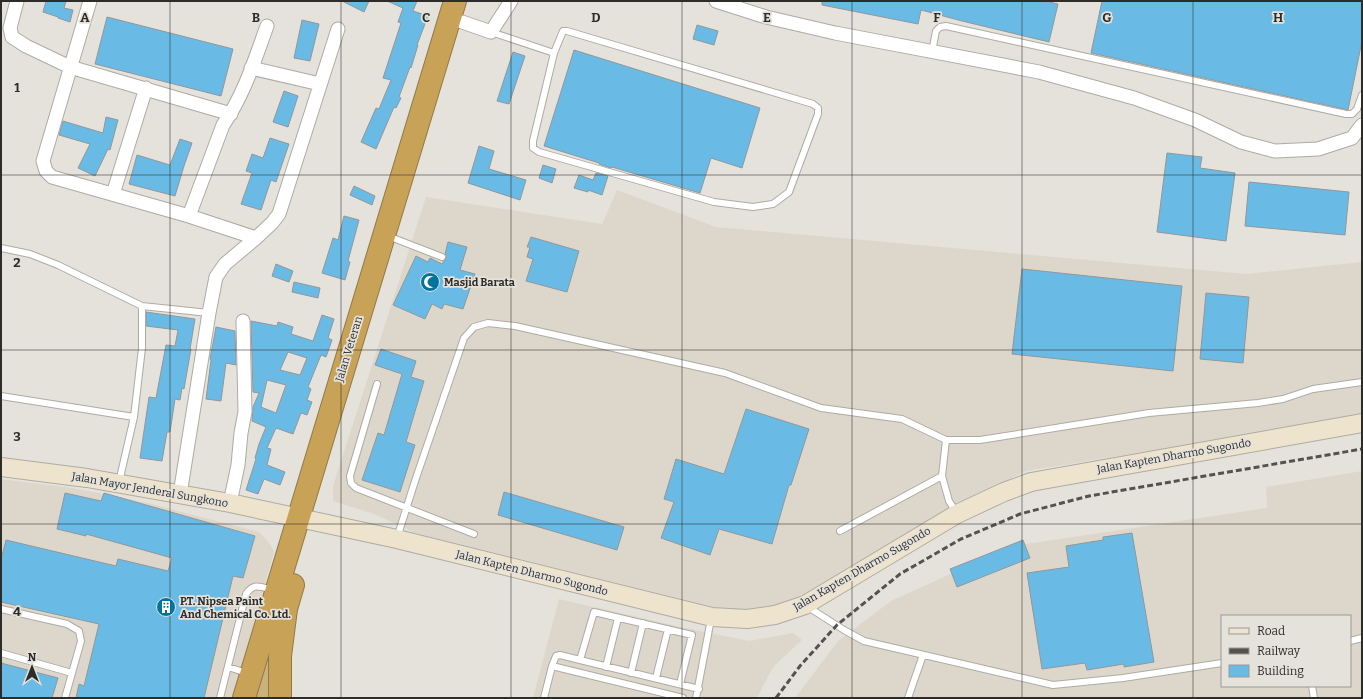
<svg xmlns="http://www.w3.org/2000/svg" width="1363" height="699" font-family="Bitter,serif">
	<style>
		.built { fill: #ddd7cb; fill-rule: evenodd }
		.green { fill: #cab180 }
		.building { fill: #69bbe5; stroke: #91979a; fill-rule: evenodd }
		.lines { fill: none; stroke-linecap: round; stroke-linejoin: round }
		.lane-casing { stroke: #aeaba5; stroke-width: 8 }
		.street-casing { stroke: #aeaba5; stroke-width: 15 }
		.secondary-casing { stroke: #aeaba5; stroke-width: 20 }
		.highway-casing { stroke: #927946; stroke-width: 24 }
		.lane { stroke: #fff; stroke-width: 6 }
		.street { stroke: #fff; stroke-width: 13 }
		.secondary { stroke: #eee3cc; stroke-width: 18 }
		.highway { stroke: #c8a256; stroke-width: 22 }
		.rail { stroke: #54524f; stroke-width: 3; stroke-dasharray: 6 3; stroke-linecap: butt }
		.grid { fill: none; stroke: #2d2c29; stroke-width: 1; stroke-opacity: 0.55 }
		.labels { text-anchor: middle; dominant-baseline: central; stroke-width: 3.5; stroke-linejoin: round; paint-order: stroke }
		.poi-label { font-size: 11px; font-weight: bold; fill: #2d2c29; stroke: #e5e2dc; text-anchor: start }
		.street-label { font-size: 11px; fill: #2d2c29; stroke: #e5e2dc }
		.grid-label { font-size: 13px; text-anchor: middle; font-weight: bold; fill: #2d2c29; stroke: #e5e2dc; stroke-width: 3.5; stroke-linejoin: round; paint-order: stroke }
	</style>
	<rect width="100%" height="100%" fill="#e5e2dc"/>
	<path class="built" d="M617 190 716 227 1246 274 1362 262V417L1026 471 980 493 841 578 800 598 759 611 719 608 415 533 374 514 333 501V486L426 197 602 224Z
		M1362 471V698H795L838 641 891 601 1012 546 1267 508 1266 487ZM1222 616H1350V686H1222Z
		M1 479 73 488 148 503 259 532 270 544 274 552 233 698H1Z
		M559 599 681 627 749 641 793 633 802 640 773 667 757 698H533Z"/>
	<path class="green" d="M269 659 274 662V698H252L263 660Z"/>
	<path class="building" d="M46 1H66L64 8 73 10 70 22 58 18V17L43 12Z
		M342 1H369L364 12Z
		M387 1H417L413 11 428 16 417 45H418L411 68 410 67 399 97 401 98 396 108 394 107 376 149 361 142 376 108 379 109 391 80 383 78 401 23 398 22 403 8Z
		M822 1H1045L1058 4 1049 42 962 21 921 10 918 24 822 5Z
		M1102 1H1362V41L1348 110 1091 53Z
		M107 17 233 49 221 96 95 64Z
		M302 20 319 24 310 61 294 58Z
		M697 25 718 31 714 45 693 39Z
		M574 50 760 108 742 168 711 158 700 193 612 167 611 168 599 164V163L544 146Z
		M513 52 525 56 509 104 497 101Z
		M284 91 298 96 288 127 273 122Z
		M106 117 118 120 110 150 108 149 95 176 78 168 90 144 59 135 63 121 103 133Z
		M270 138 289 144 276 182 271 180 261 210 241 204 252 173 246 171 252 154 263 158Z
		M180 139 192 143 184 166 175 196 129 184 137 155 170 165Z
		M479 146 494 151 489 169 526 180 520 200 468 183Z
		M1167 153 1202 157 1200 168 1235 173 1226 241 1157 232Z
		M543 165 556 169 552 183 539 178Z
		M596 173 608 176 602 195 588 190V192L574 188 579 175 593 180Z
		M1249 182 1349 192 1345 235 1245 226Z
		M354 186 375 196 372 205 350 195Z
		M344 216 359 220 348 261 350 262 345 280 322 273 333 238 338 240Z
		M531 237 579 251 567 292 526 281 533 259 527 257 530 247H527Z
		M448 242 467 247 460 270 475 274 463 309 444 304 442 309 432 304 425 319 393 305 416 256 428 262 430 258 442 264 446 258 445 254Z
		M276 264 293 271 289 282 272 276Z
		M1022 269 1182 286 1173 371 1012 354Z
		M294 282 320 288 318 298 292 292Z
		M1206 293 1249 297 1243 363 1200 359Z
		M146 312 195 319 190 349H191L184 389 182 388 180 400 175 399 170 432H167L162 461 140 458 149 397 156 398 166 345 175 346 178 330 146 326Z
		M322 315 334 319 328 338 332 340 326 357 321 355 308 387 311 389 307 400 312 402 307 415 301 413 293 434 276 428 267 448 271 449 267 465 285 472 280 485 264 479 258 494 246 490 256 459 255 458 259 444 266 427 252 421 253 407 259 393 253 392 251 321 277 326 278 322 293 327 291 334 313 341ZM288 352 307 358 300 375 280 370ZM267 380 286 385 276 413 261 407Z
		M216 327 235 331 236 365 226 363 221 401 206 399 211 360 210 359Z
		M381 349 416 361 411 377 424 381 406 442 415 445 400 492 362 480 378 433 384 435 402 374 375 365Z
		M746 409 809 429 791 485H789L772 544 719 529 710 555 661 538 674 502 664 499 676 459 724 474Z
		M504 492 624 527 617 550 498 515Z
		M65 493 101 501 104 493 255 536 243 578 233 576 204 698H76L79 684 84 686 99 624 1 602V560L6 540 116 566 118 559 168 571 172 558 86 534V536L57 529Z
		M1132 533 1154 662 1124 667V664L1087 670 1085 663 1042 669 1027 573 1069 567 1066 546 1103 540V537Z
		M1023 540 1030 558 957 587 950 569Z
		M1 663 58 678 52 698H1Z"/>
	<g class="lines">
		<g class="lane-casing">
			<path id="lane" d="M563 31H567L813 104 818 108V114L789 192 773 204 753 207 714 202 539 152 533 148V141L554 53Z
				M491 32 554 53
				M932 52 936 31 940 27 946 26 1346 114H1352L1357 109 1362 95
				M393 238 442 257
				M1 248 30 254 58 265 142 306 209 313
				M377 384 350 476 351 483 356 488 474 534
				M1 396 134 417
				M946 440H980L1149 413 1258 403 1283 399 1313 389 1362 382
				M119 482 134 417 142 348V306
				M840 531 942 476
				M397 538 415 481 464 338 474 327 488 323 515 326 725 373 821 408 902 419 946 440 942 476 949 501 956 512
				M808 607 844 630 864 641 1053 685 1123 678 1222 663
				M1 609 67 624 79 631 81 641 65 698
				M1350 641 1362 638
				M1 653 72 673
				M552 666 556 656 560 655 580 660
				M228 667 247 673
				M606 667 618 618
				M631 673 643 623
				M656 678 668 629
				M680 684 692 635 594 612 580 660 699 689
				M1312 686 1314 698
				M220 698 246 594C254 582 261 587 273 590
				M544 698 552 666 683 698
				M696 698 711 619
				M908 698 923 655"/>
		</g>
		<g class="street-casing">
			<path id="street" d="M17 1 10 28 12 37 26 46 70 67 231 114
				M90 1 43 161 46 171 52 177 189 216 256 238
				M716 1 766 17 835 33 1039 72 1134 98 1195 120 1241 142 1275 151 1318 149 1352 138 1362 125
				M462 22 491 32 511 1
				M251 68 320 84
				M113 194 146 88
				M189 216 223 125C244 95 255 59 267 26
				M180 494 209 313 216 277 225 264 256 238 272 223 279 214 338 29
				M230 503 238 465 241 433 245 412 243 321"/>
		</g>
		<g class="secondary-casing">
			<path id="secondary" d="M1 467 87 478 230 503 397 539 712 617 747 619 775 615 805 605 957 514 1004 492 1031 482 1362 423"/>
		</g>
		<g class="highway-casing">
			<path id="highway" d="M244 698 455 1
				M280 698V656L286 609 293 585"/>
		</g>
		<use href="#lane" class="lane"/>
		<use href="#street" class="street"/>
		<use href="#secondary" class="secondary"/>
		<use href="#highway" class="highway"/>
		<path class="rail" d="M776 698 800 666 837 625 900 574 961 539 1020 514 1089 496 1362 449"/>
	</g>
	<path class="grid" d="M170 1V698M341 1V698M511 1V698M682 1V698M852 1V698M1022 1V698M1193 1V698M1 175H1362M1 350H1362M1 524H1362"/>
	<defs>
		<g id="mosque-disc" transform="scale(1)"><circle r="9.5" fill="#02759f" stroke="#e5e2dc"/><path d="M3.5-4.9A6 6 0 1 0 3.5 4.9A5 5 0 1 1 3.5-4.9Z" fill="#fff"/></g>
		<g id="building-disc" transform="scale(1)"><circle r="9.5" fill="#02759f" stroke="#e5e2dc"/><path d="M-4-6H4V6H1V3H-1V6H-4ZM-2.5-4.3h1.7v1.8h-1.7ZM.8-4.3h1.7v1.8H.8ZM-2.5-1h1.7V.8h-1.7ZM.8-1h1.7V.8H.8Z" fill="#fff"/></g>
	</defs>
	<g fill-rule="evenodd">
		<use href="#mosque-disc" x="430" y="282"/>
		<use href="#building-disc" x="166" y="607"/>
	</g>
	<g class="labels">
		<g class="poi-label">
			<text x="444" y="282">Masjid Barata</text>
			<text x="180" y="601">P.T. Nipsea Paint<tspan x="180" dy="13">And Chemical Co. Ltd.</tspan></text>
		</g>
		<g class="street-label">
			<text transform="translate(349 349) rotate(-73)">Jalan Veteran</text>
			<text transform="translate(1174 456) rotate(-10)">Jalan Kapten Dharmo Sugondo</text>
			<text transform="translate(150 490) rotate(10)">Jalan Mayor Jenderal Sungkono</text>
			<text transform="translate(862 569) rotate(-30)">Jalan Kapten Dharmo Sugondo</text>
			<text transform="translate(532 573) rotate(14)">Jalan Kapten Dharmo Sugondo</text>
		</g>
	</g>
	<g class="grid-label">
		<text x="85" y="22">A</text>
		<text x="256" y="22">B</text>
		<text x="426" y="22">C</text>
		<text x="596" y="22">D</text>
		<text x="767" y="22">E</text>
		<text x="937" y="22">F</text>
		<text x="1107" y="22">G</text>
		<text x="1278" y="22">H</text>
		<text x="17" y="92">1</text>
		<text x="17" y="267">2</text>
		<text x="17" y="441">3</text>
		<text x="17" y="616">4</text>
	</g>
	<rect width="1363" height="699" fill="none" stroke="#2d2c29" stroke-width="4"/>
	<rect x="1221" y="615" width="130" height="72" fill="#e5e2dc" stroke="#9b9994"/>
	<rect x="1229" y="628" width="20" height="6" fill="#eee3cc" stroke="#9b9994"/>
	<text x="1257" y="635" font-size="12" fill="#2d2c29">Road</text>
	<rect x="1229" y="648" width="20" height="6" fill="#54524f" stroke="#9b9994"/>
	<text x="1257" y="655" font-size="12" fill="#2d2c29">Railway</text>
	<rect x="1229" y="665" width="20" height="12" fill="#69bbe5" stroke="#9b9994"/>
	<text x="1257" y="675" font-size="12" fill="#2d2c29">Building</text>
	<g transform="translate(32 667)" stroke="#e5e2dc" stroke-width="3" paint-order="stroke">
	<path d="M0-3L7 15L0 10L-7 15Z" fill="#2d2c29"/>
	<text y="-6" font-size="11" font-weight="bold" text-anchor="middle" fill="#2d2c29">N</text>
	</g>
</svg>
